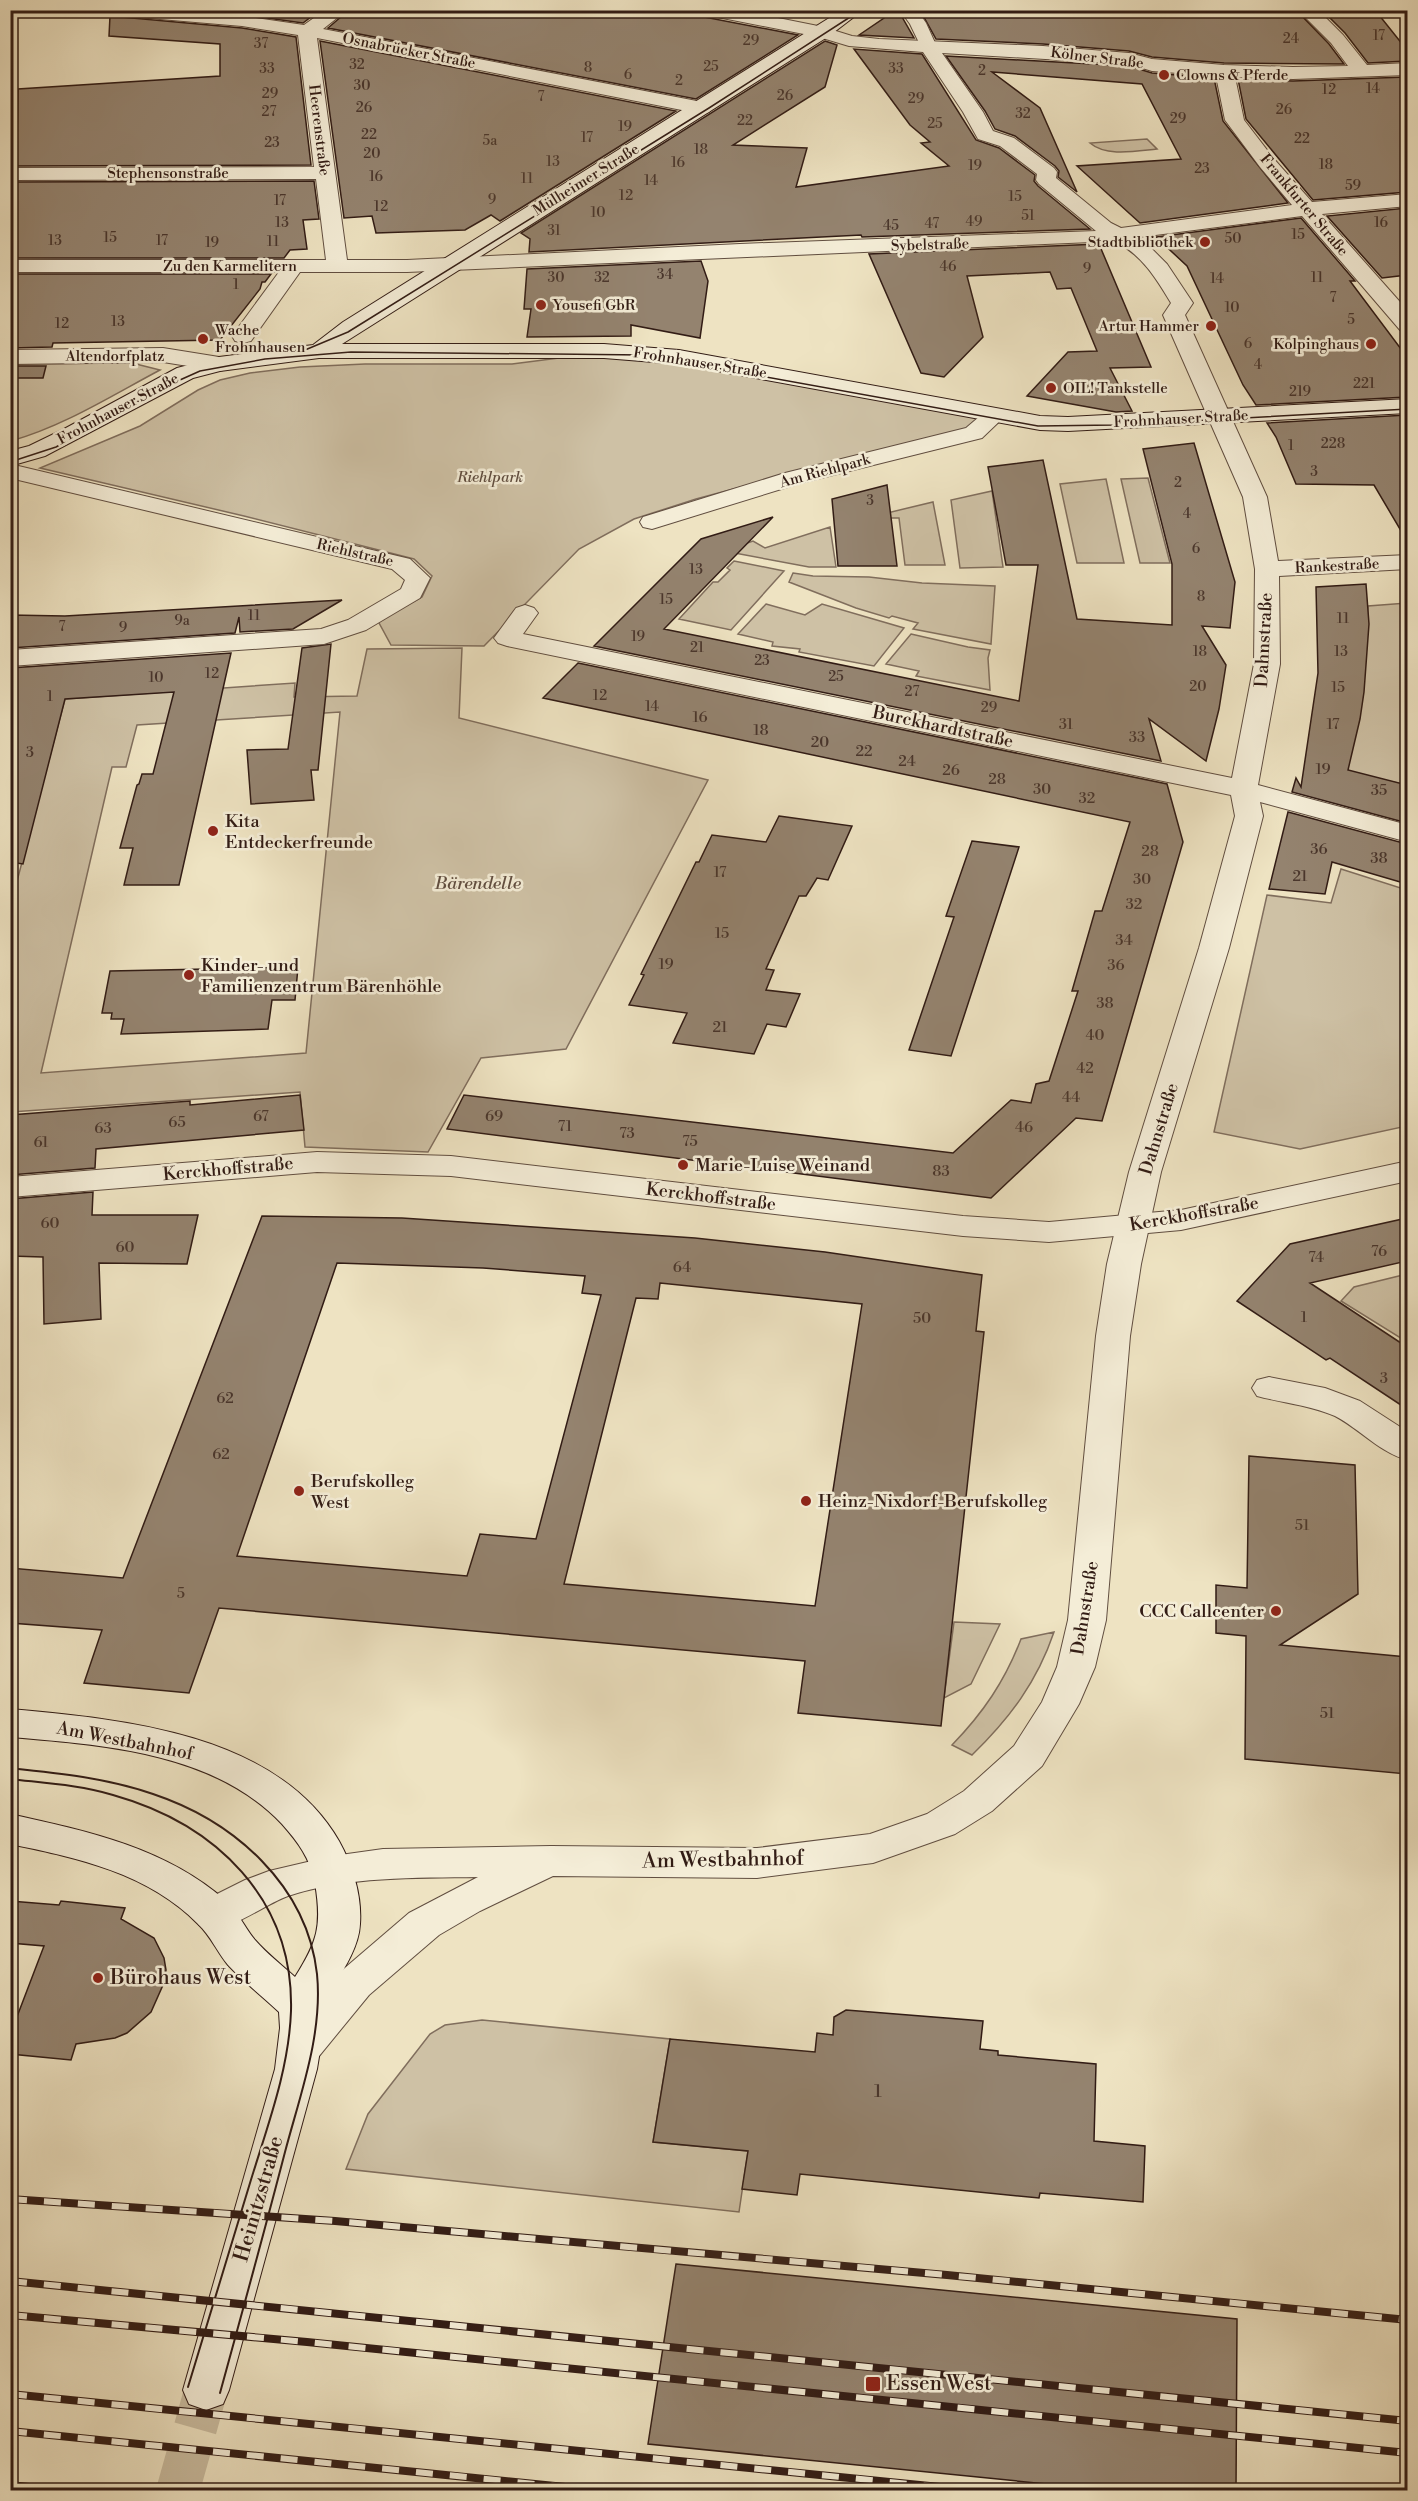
<svg xmlns="http://www.w3.org/2000/svg" width="1418" height="2501" font-family="'Libre Bodoni',serif">
	<style>
		.green { fill: #cec1a5; stroke: #806e5d; stroke-width: 1.5; fill-rule: evenodd }
		.building { fill: #94836f; stroke: #321c15; stroke-width: 1.5; fill-rule: evenodd }
		.lines { fill: none; stroke-linecap: round; stroke-linejoin: round }
		.secondary-tunnel { stroke: #c8bb9f; stroke-width: 43; stroke-dasharray: 43 21; stroke-linecap: butt }
		.pedestrian-casing { stroke: #614e40; stroke-width: 2 }
		.minor-casing { stroke: #614e40; stroke-width: 2 }
		.tertiary-casing { stroke: #614e40; stroke-width: 2 }
		.secondary-casing { stroke: #321c15; stroke-width: 2 }
		.pedestrian { fill: #f4edd7; fill-rule: evenodd }
		.minor { fill: #f4edd7; fill-rule: evenodd }
		.tertiary { fill: #f4edd7; fill-rule: evenodd }
		.secondary { fill: #f4edd7; fill-rule: evenodd }
		.tram-far1 { stroke: #321c15; stroke-width: 1.5 }
		.tram { stroke: #321c15; stroke-width: 2 }
		.rail-casing { stroke: #321c15; stroke-width: 8 }
		.rail { stroke: #f4edd7; stroke-width: 6; stroke-dasharray: 17; stroke-linecap: butt }
		.poi-dot { fill: #8f2418; stroke: #f4edd7; stroke-width: 2 }
		.labels { text-anchor: middle; dominant-baseline: central; stroke-width: 5; stroke-linejoin: round; paint-order: stroke }
		.far-number-label { font-size: 14px; fill: #4a362c }
		.far-street-label { font-size: 15px; fill: #321c15; stroke: #f4edd7 }
		.far-poi-label { font-size: 15px; fill: #321c15; stroke: #f4edd7; text-anchor: start }
		.far-park-label { font-size: 15px; font-style: italic; fill: #614e40; stroke: #f4edd7 }
		.number-label { font-size: 15px; fill: #4a362c }
		.street-label { font-size: 18px; fill: #321c15; stroke: #f4edd7 }
		.poi-label { font-size: 18px; fill: #321c15; stroke: #f4edd7; text-anchor: start }
		.park-label { font-size: 18px; font-style: italic; fill: #614e40; stroke: #f4edd7 }
		.near-number-label { font-size: 18px; fill: #4a362c }
		.near-street-label { font-size: 21px; fill: #321c15; stroke: #f4edd7 }
		.near-poi-label { font-size: 21px; fill: #321c15; stroke: #f4edd7; text-anchor: start }
	</style>
	<rect width="100%" height="100%" fill="#eee3c2"/>
	<filter id="stains"><feTurbulence type="fractalNoise" baseFrequency=".00333" numOctaves="4"/><feColorMatrix values="0 0 0 0 .2 0 0 0 0 .09 0 0 0 0 .02 0 0 0 .5 -.17"/></filter>
	<radialGradient id="worn" r=".72"><stop offset=".6" stop-color="#630" stop-opacity="0"/><stop offset="1" stop-color="#630" stop-opacity=".3"/></radialGradient>
	<path class="green" d="M1147 139 1157 149C1136 151 1106 157 1090 143Z
		M606 352 645 354 955 411 985 421 962 431 816 467 696 499 634 519 579 549 484 646 391 645 378 621 422 597 432 576 414 559 244 516 40 468 140 426 198 390 220 380 250 373 300 367 365 364H512Z
		M132 363 160 370C111 396 64 426 11 441V364Z
		M1148 478 1170 563H1140L1121 479Z
		M1106 479 1124 563H1077L1060 484Z
		M992 491 1003 567 960 568 951 500Z
		M933 502 945 565H905L899 518H888L887 513Z
		M830 527 836 567H809L724 551 753 541 765 548Z
		M734 561 784 571 731 630 679 619 713 582H718L730 570 727 568Z
		M793 573 813 576 869 577 922 583 995 586 991 644 913 629 918 623 892 616 889 618 856 608 789 582Z
		M1407 603V785L1346 772 1361 708 1368 606Z
		M766 604 805 615 822 604 904 628 874 666 799 652 800 649 772 646 773 642 738 634Z
		M911 634 968 647 990 650 988 658 990 690 916 676 919 671 886 664Z
		M462 648 459 718 708 780 566 1049 481 1058 428 1152 305 1147 300 1092 11 1112V904L65 699 295 683 294 697 357 696 367 649ZM340 712 306 1053 41 1073 112 767H126L137 725Z
		M1341 869 1407 890V1126L1300 1149 1214 1132 1267 895 1331 903Z
		M1407 1274V1342L1341 1301 1354 1287Z
		M954 1622 1000 1624 971 1684 944 1698Z
		M1054 1632C1037 1682 1010 1718 972 1755L952 1745C983 1713 1005 1681 1021 1639Z
		M482 2020 670 2039 653 2142 748 2151 739 2212 346 2169 368 2114 430 2034 445 2025Z"/>
	<path class="building" d="M210 10H320L303 23Z
		M349 10H668L798 35 696 99 328 28Z
		M885 10H898L914 38 859 35 884 18Z
		M920 10H1296L1329 44 1344 64 1224 63 1152 57 1129 51 1043 44 936 39Z
		M1322 10H1375L1407 50V61L1368 63 1345 33Z
		M110 16 242 28 296 37 311 165 10 166V147H17L18 89 220 76V44L109 36Z
		M320 41 676 111 500 221 491 215 465 230 376 233 372 216 344 218Z
		M825 41 837 45 825 87 733 145 807 148 796 187 949 166 921 143 930 142 910 125 854 49 922 54 976 140 999 148 1035 175 1034 181 1038 186 1090 229 862 237 861 235 529 252 530 239 521 233Z
		M946 56 1129 66 1152 73 1214 78 1223 121 1288 203 1140 223 1077 166 1181 159 1142 84 992 72 1040 108 1077 192 1058 177 1059 171 1055 166 1015 136 995 129 985 111Z
		M1407 77V192L1313 200 1246 119 1238 79 1293 81Z
		M314 181 319 219 303 220 307 249 290 250 284 258H10V182Z
		M1407 208V275L1382 278 1327 216Z
		M1301 218 1355 281H1350L1407 357V397L1256 405 1243 385 1187 266 1156 237Z
		M1099 244 1151 367 1110 368 1132 411 1116 412 1027 396 1068 352 1097 351 1071 288 1057 289 1050 272 967 276 983 337 944 377 921 373 869 254Z
		M701 261 708 281 700 338 631 325V336L527 337 531 309H524L527 269Z
		M10 274H271L265 282H262L260 289 220 340 53 343 52 347 10 348Z
		M10 366H46L43 378H10Z
		M1407 415V541L1374 485 1296 484 1276 437 1267 423Z
		M1194 443 1235 582 1230 628 1202 626 1226 665 1219 709 1206 761 1149 719 1161 761 594 646 701 539 773 517 664 629 1019 701 1038 565H1006L988 467 1043 460 1077 619 1172 625V564L1143 449Z
		M887 485 897 566H838L832 499Z
		M1366 584 1369 624 1364 692 1360 719 1348 770 1407 785V823L1292 792 1296 778 1301 787 1318 673 1316 587Z
		M342 600 293 629 240 632 239 617 235 633 10 648V615L65 616Z
		M331 644 318 770H311L314 800 251 804 247 750 288 749 302 648Z
		M231 653 179 885H124L133 848H120L137 785 139 784 142 774H153L174 692 65 699 23 864 10 862V668Z
		M578 663 1167 784 1183 842 1102 1121 1076 1118 991 1198 447 1129 464 1095 953 1153 1011 1100 1031 1103 1036 1084 1049 1081 1078 991H1072L1095 911H1102L1130 822 543 698Z
		M1288 812 1407 844V884L1332 862 1325 894 1269 889Z
		M779 816 852 826 828 880 817 878 806 896H799L766 969 774 970 766 990 800 994 786 1027 767 1024 754 1054 673 1043 687 1013 629 1005 644 975 641 974 696 862H699L712 835 766 842Z
		M972 841 1019 847 951 1056 909 1050 954 917 946 916Z
		M298 967 295 1000H272L268 1029 121 1034 124 1019H111L112 1013H102L110 971Z
		M300 1095 304 1130 96 1149 95 1168 10 1175V1115L190 1101V1105Z
		M93 1192 92 1215H198L187 1264 99 1263 101 1319 44 1324 43 1257 10 1256V1199Z
		M262 1216 402 1218 695 1238 825 1252 982 1275 976 1331 984 1332 941 1726 798 1713 805 1661 219 1608 189 1693 84 1683 102 1630 10 1623V1568L123 1578ZM337 1263 483 1268 585 1276 582 1293 601 1295 536 1539 480 1534 467 1576 237 1556ZM660 1283 862 1304 815 1606 564 1584 636 1298 658 1299Z
		M1407 1218V1261L1310 1283 1407 1347V1409L1330 1358 1326 1360 1237 1301 1290 1244Z
		M1249 1456 1355 1465 1358 1594 1280 1645 1407 1657V1774L1245 1759 1246 1636 1216 1633V1585L1247 1588Z
		M10 1901 59 1905 61 1901 125 1908 121 1919 154 1938 164 1958 166 1970 163 1985 151 2012 127 2033 115 2038 76 2044 71 2060 10 2054V2035L44 1946 10 1943Z
		M846 2010 983 2021 980 2049 998 2051V2055L1096 2064 1094 2141 1145 2146 1143 2202 1040 2193 1039 2198 800 2174 797 2195 742 2189 748 2151 653 2142 670 2039 815 2052 817 2033 833 2035 834 2017Z
		M676 2264 1237 2319 1236 2490H1107L648 2444Z"/>
	<g class="lines">
		<path class="secondary-tunnel" d="M178 2490 206 2390"/>
		<g class="pedestrian-casing">
			<path id="pedestrian" d="M900 10H917L926 23 936 45 934 49H922L910 24Z"/>
		</g>
		<g class="minor-casing">
			<path id="minor" d="M104 10H182L242 16 304 25 325 10H347L323 29 702 102 709 104 712 108 709 112 702 114 317 38 347 260H407L740 244 1096 231 1039 184 1036 180 1037 174 1000 146 978 139 963 112 923 52 849 46 819 37 707 15 698 10H738L823 27 852 36 879 39 1043 46 1129 53 1152 59 1224 65 1293 67 1348 66 1331 43 1298 10H1318L1343 35 1367 65 1408 63V75L1293 79 1235 77 1244 120 1274 159 1312 202 1408 194V206L1322 214 1408 311V331L1400 330 1302 216 1140 237 1167 264 1193 303 1185 315 1267 497 1278 561 1408 555V569L1279 576 1280 664 1258 785 1408 825V842L1260 802 1263 816 1229 948 1161 1172 1141 1264 1130 1336 1106 1620 1095 1667 1079 1704 1042 1766 992 1811 955 1834 873 1863 757 1878 553 1876 480 1911 439 1935 369 1995 315 2061 300 2066 285 2061 279 2049 285 2037 339 1973 409 1913 478 1877C415 1878 348 1876 288 1896 270 1902 228 1931 213 1929 208 1929 203 1926 199 1925L193 1914 199 1903 245 1880 269 1871 333 1856 383 1849 551 1846 757 1848 870 1834 927 1814 964 1791 1014 1746 1042 1702 1057 1667 1068 1620 1096 1336 1107 1264 1129 1172 1199 948 1235 816 1231 795 507 646 498 643 494 638 516 608 525 605 534 608 538 613 523 634 1232 778 1254 664 1255 569 1243 497 1163 315 1171 303C1156 278 1142 255 1115 241L407 272H300L251 341 243 343 235 341 232 336 279 272H10V260H326L316 179 10 180V168L314 167 298 35 242 26 113 15ZM942 53 1129 64 1152 71 1216 76 1225 120 1260 167 1292 205 1121 228 1111 223 1056 178 1057 172 1054 168 1014 138 993 131 983 112Z
				M163 348 219 357 227 359 230 364 227 369 219 371 163 362 10 364V350Z
				M994 409 1002 411 1005 416 982 438 801 483 652 529 643 527 640 522 643 517 785 473 966 428 986 411Z
				M10 464 410 559 430 578 420 598 366 630 324 644 10 666V650L321 629 348 620 401 589 405 580 392 569 10 478Z
				M1269 1377 1325 1388 1360 1401 1408 1432V1460C1380 1453 1360 1429 1335 1416 1310 1405 1283 1403 1257 1396L1252 1388 1257 1380Z"/>
		</g>
		<g class="tertiary-casing">
			<path id="tertiary" d="M317 1152 451 1156 963 1216 1049 1222 1181 1210 1408 1161V1181L1181 1230 1049 1242 963 1236 451 1176 317 1172 10 1197V1177Z"/>
		</g>
		<g class="secondary-casing">
			<path id="secondary" d="M842 10H863L829 36 342 344H604L679 350 1040 416 1068 417 1408 399V413L1068 431 1040 430 679 364 604 358H319L220 371 193 378 45 456 10 466V451L29 446 64 429 177 368 219 357 313 345 343 322Z
				M10 1709C122 1719 277 1733 339 1841 353 1866 362 1896 360 1924 359 1947 343 1971 331 1990 328 1995 323 2000 322 2006 320 2012 322 2021 322 2028 322 2042 319 2056 317 2069L229 2390 223 2404 206 2410 189 2404 183 2390 275 2069 280 2028 279 2012C262 1996 244 1982 228 1965 217 1952 211 1936 198 1924 148 1873 78 1858 10 1844V1814C87 1831 164 1847 225 1900 238 1911 244 1927 255 1940 267 1954 282 1965 295 1977 318 1941 322 1925 315 1883 310 1858 298 1842 282 1824 214 1752 104 1745 10 1737Z"/>
		</g>
		<use href="#pedestrian" class="pedestrian"/>
		<use href="#minor" class="minor"/>
		<use href="#tertiary" class="tertiary"/>
		<use href="#secondary" class="secondary"/>
		<path class="tram-far1" d="M305 350 348 332 709 108 861 10
			M10 462 56 447 162 388 200 371 265 359 351 352 644 355 1038 426 1114 425 1408 409"/>
		<path class="tram" d="M10 1768C58 1773 107 1778 153 1794 234 1821 307 1885 317 1974 323 2034 300 2095 285 2152 264 2233 242 2313 220 2393
			M10 1779C44 1783 80 1785 113 1795 216 1824 294 1899 291 2011 289 2070 267 2127 250 2183 229 2251 209 2319 188 2387"/>
		<g class="rail-casing">
			<path id="rail" d="M10 2199 335 2221 947 2275 1408 2320
				M10 2281 1408 2421
				M10 2315 307 2342 1408 2453
				M10 2394 970 2490
				M10 2431 595 2490
				M10 2485 57 2490"/>
		</g>
		<use href="#rail" class="rail"/>
	</g>
	<g class="poi-dot">
		<circle cx="1164" cy="75" r="6"/>
		<circle cx="1205" cy="242" r="6"/>
		<circle cx="541" cy="305" r="6"/>
		<circle cx="1211" cy="326" r="6"/>
		<circle cx="203" cy="339" r="6"/>
		<circle cx="1371" cy="344" r="6"/>
		<circle cx="1051" cy="388" r="6"/>
		<circle cx="213" cy="831" r="6"/>
		<circle cx="189" cy="975" r="6"/>
		<circle cx="683" cy="1165" r="6"/>
		<circle cx="299" cy="1491" r="6"/>
		<circle cx="806" cy="1501" r="6"/>
		<circle cx="1276" cy="1611" r="6"/>
		<circle cx="98" cy="1978" r="6"/>
		<rect x="865" y="2376" width="16" height="16" rx="3"/>
	</g>
	<g class="labels">
		<g class="far-number-label">
			<text x="1379" y="36">17</text>
			<text x="1291" y="39">24</text>
			<text x="751" y="41">29</text>
			<text x="261" y="44">37</text>
			<text x="357" y="65">32</text>
			<text x="711" y="67">25</text>
			<text x="588" y="68">8</text>
			<text x="267" y="69">33</text>
			<text x="896" y="69">33</text>
			<text x="982" y="71">2</text>
			<text x="628" y="75">6</text>
			<text x="679" y="81">2</text>
			<text x="362" y="86">30</text>
			<text x="1373" y="89">14</text>
			<text x="1329" y="90">12</text>
			<text x="270" y="94">29</text>
			<text x="785" y="96">26</text>
			<text x="541" y="97">7</text>
			<text x="916" y="99">29</text>
			<text x="364" y="108">26</text>
			<text x="1284" y="110">26</text>
			<text x="269" y="112">27</text>
			<text x="1023" y="114">32</text>
			<text x="1178" y="119">29</text>
			<text x="745" y="121">22</text>
			<text x="935" y="124">25</text>
			<text x="625" y="127">19</text>
			<text x="369" y="135">22</text>
			<text x="587" y="138">17</text>
			<text x="1302" y="139">22</text>
			<text x="490" y="141">5a</text>
			<text x="272" y="143">23</text>
			<text x="701" y="150">18</text>
			<text x="372" y="154">20</text>
			<text x="553" y="162">13</text>
			<text x="678" y="163">16</text>
			<text x="1326" y="165">18</text>
			<text x="975" y="166">19</text>
			<text x="1202" y="169">23</text>
			<text x="376" y="177">16</text>
			<text x="527" y="179">11</text>
			<text x="651" y="181">14</text>
			<text x="1353" y="186">59</text>
			<text x="626" y="196">12</text>
			<text x="1015" y="197">15</text>
			<text x="492" y="200">9</text>
			<text x="280" y="201">17</text>
			<text x="381" y="207">12</text>
			<text x="598" y="213">10</text>
			<text x="1028" y="216">51</text>
			<text x="974" y="222">49</text>
			<text x="282" y="223">13</text>
			<text x="1381" y="223">16</text>
			<text x="932" y="224">47</text>
			<text x="891" y="226">45</text>
			<text x="554" y="231">31</text>
			<text x="1298" y="235">15</text>
			<text x="110" y="238">15</text>
			<text x="1233" y="239">50</text>
			<text x="55" y="241">13</text>
			<text x="162" y="241">17</text>
			<text x="273" y="242">11</text>
			<text x="212" y="243">19</text>
			<text x="948" y="267">46</text>
			<text x="1087" y="269">9</text>
			<text x="665" y="275">34</text>
			<text x="556" y="278">30</text>
			<text x="602" y="278">32</text>
			<text x="1317" y="278">11</text>
			<text x="1217" y="279">14</text>
			<text x="236" y="285">1</text>
			<text x="1333" y="298">7</text>
			<text x="1232" y="308">10</text>
			<text x="1351" y="320">5</text>
			<text x="118" y="322">13</text>
			<text x="62" y="324">12</text>
			<text x="1248" y="344">6</text>
			<text x="1258" y="365">4</text>
			<text x="1364" y="384">221</text>
			<text x="1300" y="392">219</text>
			<text x="1333" y="444">228</text>
			<text x="1291" y="446">1</text>
			<text x="1314" y="472">3</text>
			<text x="1178" y="483">2</text>
			<text x="870" y="501">3</text>
			<text x="1187" y="514">4</text>
			<text x="1196" y="549">6</text>
			<text x="696" y="570">13</text>
			<text x="1201" y="597">8</text>
			<text x="666" y="600">15</text>
			<text x="254" y="616">11</text>
			<text x="1343" y="619">11</text>
			<text x="182" y="621">9a</text>
			<text x="62" y="627">7</text>
			<text x="123" y="628">9</text>
			<text x="638" y="637">19</text>
			<text x="697" y="648">21</text>
			<text x="1200" y="652">18</text>
			<text x="1341" y="652">13</text>
			<text x="762" y="661">23</text>
			<text x="212" y="674">12</text>
			<text x="836" y="677">25</text>
			<text x="156" y="678">10</text>
			<text x="1198" y="687">20</text>
			<text x="1338" y="688">15</text>
			<text x="912" y="692">27</text>
			<text x="600" y="696">12</text>
			<text x="50" y="697">1</text>
			<text x="652" y="707">14</text>
			<text x="989" y="708">29</text>
		</g>
		<g class="far-street-label">
			<text transform="translate(409 51) rotate(11)">Osnabrücker Straße</text>
			<text transform="translate(1097 58) rotate(7)">Kölner Straße</text>
			<text transform="translate(319 130) rotate(83)">Heerenstraße</text>
			<text x="168" y="173">Stephensonstraße</text>
			<text transform="translate(586 180) rotate(-32)">Mülheimer Straße</text>
			<text transform="translate(1304 205) rotate(50)">Frankfurter Straße</text>
			<text transform="translate(930 245) rotate(-2)">Sybelstraße</text>
			<text x="230" y="266">Zu den Karmelitern</text>
			<text x="115" y="356">Altendorfplatz</text>
			<text transform="translate(700 363) rotate(9)">Frohnhauser Straße</text>
			<text transform="translate(118 409) rotate(-28)">Frohnhauser Straße</text>
			<text transform="translate(1181 419) rotate(-3)">Frohnhauser Straße</text>
			<text transform="translate(825 471) rotate(-15)">Am Riehlpark</text>
			<text transform="translate(355 553) rotate(13)">Riehlstraße</text>
			<text transform="translate(1337 566) rotate(-3)">Rankestraße</text>
		</g>
		<g class="far-poi-label">
			<text x="1176" y="75">Clowns &amp; Pferde</text>
			<text x="1193" y="242" text-anchor="end">Stadtbibliothek</text>
			<text x="553" y="305">Yousefi GbR</text>
			<text x="1199" y="326" text-anchor="end">Artur Hammer</text>
			<text x="215" y="330">Wache<tspan x="215" dy="17">Frohnhausen</tspan></text>
			<text x="1359" y="344" text-anchor="end">Kolpinghaus</text>
			<text x="1063" y="388">OIL! Tankstelle</text>
		</g>
		<g class="far-park-label">
			<text x="490" y="477">Riehlpark</text>
		</g>
		<g class="number-label">
			<text x="700" y="717">16</text>
			<text x="1066" y="724">31</text>
			<text x="1333" y="724">17</text>
			<text x="761" y="730">18</text>
			<text x="1137" y="737">33</text>
			<text x="820" y="742">20</text>
			<text x="864" y="751">22</text>
			<text x="30" y="752">3</text>
			<text x="907" y="761">24</text>
			<text x="1323" y="769">19</text>
			<text x="951" y="770">26</text>
			<text x="997" y="779">28</text>
			<text x="1042" y="789">30</text>
			<text x="1379" y="790">35</text>
			<text x="1087" y="798">32</text>
			<text x="1319" y="849">36</text>
			<text x="1150" y="851">28</text>
			<text x="1379" y="858">38</text>
			<text x="720" y="872">17</text>
			<text x="1300" y="876">21</text>
			<text x="1142" y="879">30</text>
			<text x="1134" y="904">32</text>
			<text x="722" y="933">15</text>
			<text x="1124" y="940">34</text>
			<text x="666" y="964">19</text>
			<text x="1116" y="965">36</text>
			<text x="1105" y="1003">38</text>
			<text x="720" y="1027">21</text>
			<text x="1095" y="1035">40</text>
			<text x="1085" y="1068">42</text>
			<text x="1071" y="1097">44</text>
			<text x="261" y="1116">67</text>
			<text x="494" y="1116">69</text>
			<text x="177" y="1122">65</text>
			<text x="565" y="1126">71</text>
			<text x="1024" y="1127">46</text>
			<text x="103" y="1128">63</text>
			<text x="627" y="1133">73</text>
			<text x="690" y="1141">75</text>
			<text x="41" y="1142">61</text>
			<text x="941" y="1171">83</text>
			<text x="50" y="1223">60</text>
			<text x="125" y="1247">60</text>
			<text x="1379" y="1251">76</text>
			<text x="1316" y="1257">74</text>
			<text x="682" y="1267">64</text>
			<text x="1304" y="1317">1</text>
			<text x="922" y="1318">50</text>
			<text x="1384" y="1378">3</text>
			<text x="225" y="1398">62</text>
			<text x="221" y="1454">62</text>
			<text x="1302" y="1525">51</text>
			<text x="181" y="1593">5</text>
			<text x="1327" y="1713">51</text>
		</g>
		<g class="street-label">
			<text transform="translate(1264 640) rotate(-87)">Dahnstraße</text>
			<text transform="translate(943 727) rotate(12)">Burckhardtstraße</text>
			<text transform="translate(1159 1129) rotate(-73)">Dahnstraße</text>
			<text transform="translate(228 1169) rotate(-5)">Kerckhoffstraße</text>
			<text transform="translate(711 1197) rotate(7)">Kerckhoffstraße</text>
			<text transform="translate(1194 1214) rotate(-10)">Kerckhoffstraße</text>
			<text transform="translate(1085 1608) rotate(-81)">Dahnstraße</text>
			<text transform="translate(125 1741) rotate(11)">Am Westbahnhof</text>
		</g>
		<g class="poi-label">
			<text x="225" y="821">Kita<tspan x="225" dy="21">Entdeckerfreunde</tspan></text>
			<text x="201" y="965">Kinder- und<tspan x="201" dy="21">Familienzentrum Bärenhöhle</tspan></text>
			<text x="695" y="1165">Marie-Luise Weinand</text>
			<text x="311" y="1481">Berufskolleg<tspan x="311" dy="21">West</tspan></text>
			<text x="818" y="1501">Heinz-Nixdorf-Berufskolleg</text>
			<text x="1264" y="1611" text-anchor="end">CCC Callcenter</text>
		</g>
		<g class="park-label">
			<text x="478" y="883">Bärendelle</text>
		</g>
		<g class="near-number-label">
			<text x="878" y="2091">1</text>
		</g>
		<g class="near-street-label">
			<text transform="translate(723 1860) rotate(-1)">Am Westbahnhof</text>
			<text transform="translate(259 2199) rotate(-74)">Heinitzstraße</text>
		</g>
		<g class="near-poi-label">
			<text x="110" y="1978">Bürohaus West</text>
			<text x="886" y="2384">Essen West</text>
		</g>
	</g>
	<rect width="1418" height="2501" fill="none" stroke="#eee3c2" stroke-width="36"/>
	<rect x="12" y="12" width="1394" height="2477" fill="none" stroke="#321c15" stroke-width="3"/>
	<rect x="18" y="18" width="1382" height="2465" fill="none" stroke="#321c15" stroke-width="1.5"/>
	<rect width="100%" height="100%" filter="url(#stains)"/>
	<rect width="100%" height="100%" fill="url(#worn)"/>
</svg>
